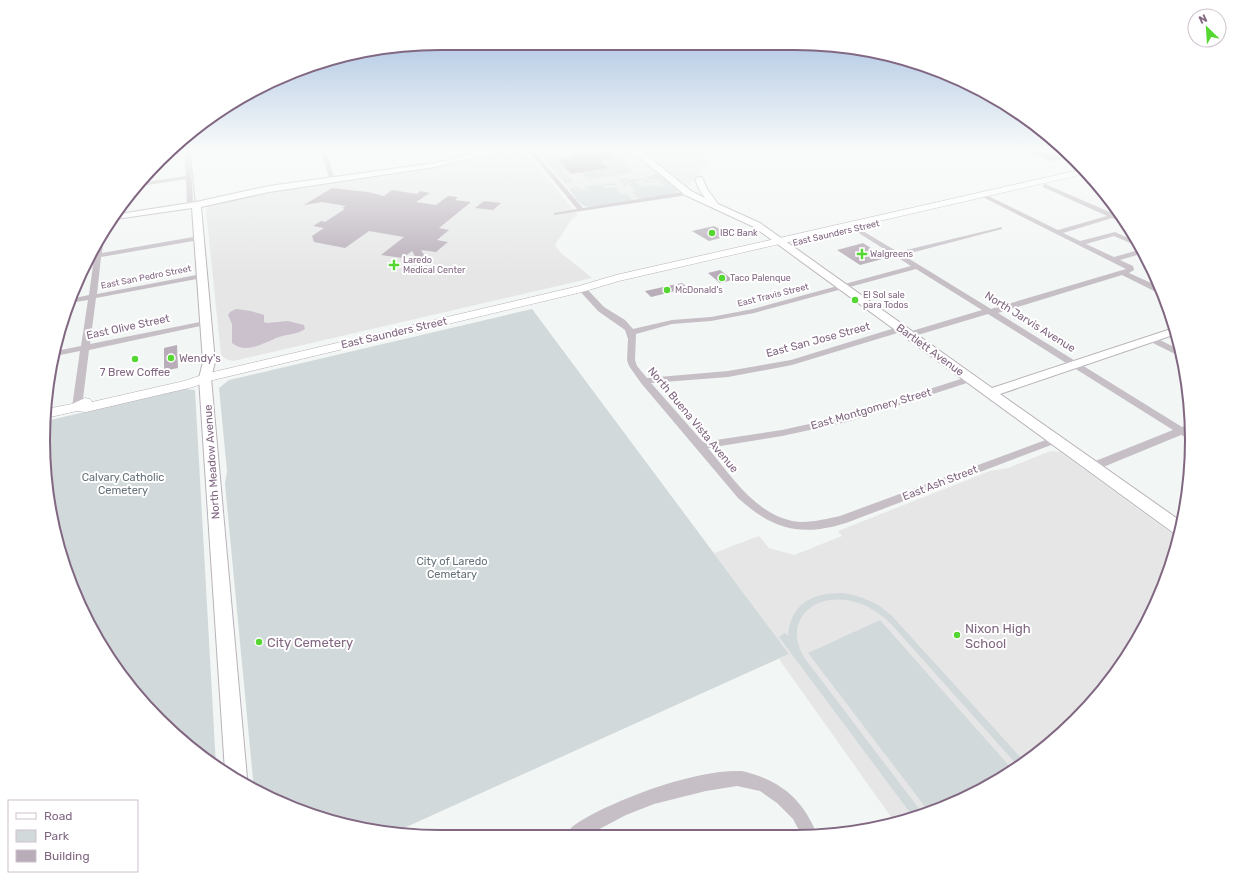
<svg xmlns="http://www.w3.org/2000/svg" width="1235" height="880" font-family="Rubik,sans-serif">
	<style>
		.built { fill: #e6e6e7 }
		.green { fill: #d2d9da }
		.water { fill: #cbc1cd }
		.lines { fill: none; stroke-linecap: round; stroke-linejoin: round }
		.stream { stroke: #cbc1cd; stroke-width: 1.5 }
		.building { fill: #b8adb9 }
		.secondary-casing { stroke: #bab2bb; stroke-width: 2 }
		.primary-casing { stroke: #b8b0b9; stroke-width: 1 }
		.street { fill: #c6bfc6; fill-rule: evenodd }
		.secondary { fill: #fff; fill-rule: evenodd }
		.primary { fill: #fff; fill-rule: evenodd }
		.poi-dot { fill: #55d731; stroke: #fff; stroke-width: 1.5 }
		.labels { text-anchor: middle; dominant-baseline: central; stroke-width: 4; stroke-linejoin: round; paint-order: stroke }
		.far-poi-label { font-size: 9px; fill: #816782; stroke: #fff; text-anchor: start }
		.far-street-label { font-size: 9px; fill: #816782; stroke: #fff }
		.street-label { font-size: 11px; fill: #816782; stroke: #fff }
		.poi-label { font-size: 11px; fill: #816782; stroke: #fff; text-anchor: start }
		.park-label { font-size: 11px; fill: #657279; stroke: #fff }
		.near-poi-label { font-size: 13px; fill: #816782; stroke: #fff; text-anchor: start }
		.rim { fill: none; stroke: #816782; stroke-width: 2 }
	</style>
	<rect width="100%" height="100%" fill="#f2f6f4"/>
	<path class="built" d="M516 150H524L578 215 571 220 555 245 560 252 592 278 233 361 226 359 221 355 206 211 208 207 220 203 259 194 447 166Z
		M534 150H630L678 191 675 193 614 203 584 206Z
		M641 150H717L687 187Z
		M1051 451 1060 452 1179 539 1151 615 1110 681 1057 738 970 796 896 824 779 659 789 654 714 553 759 536 769 548 794 555 842 536 838 531 990 471 1008 468Z"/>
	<path class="green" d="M536 150 540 154 545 153 546 155 542 156C552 161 567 152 575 160L570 158 559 160 567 170 561 171 564 174H566L574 182 565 183Z
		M616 155 613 158 618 159 614 162 619 159 634 172 588 180 581 172 607 168 603 163 596 164Z
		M652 174H658L678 191 675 193 639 199 632 193 636 191 625 180 624 181 628 185 625 186 619 180 625 178 629 180 645 178 649 181H658L647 183 643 180 646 179 635 181 643 187 654 185 657 187 664 186 657 179 649 180 647 177 653 176Z
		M613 180 616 185H602L606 189 615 187 622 194H627L632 200C624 203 591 209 584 206 578 203 573 194 569 189L577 186 579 189 585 191 588 189 582 187 613 183Z
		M532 309 789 654 393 833 337 824 265 796 254 790 225 484 227 471 219 388 229 380Z
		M184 389 195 390 216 766 199 755 142 702 84 615 57 543 46 492V421Z
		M843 593C862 596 878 603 892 616L1024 761 1017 765 891 624C878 611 863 602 845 600 807 595 783 627 806 660L923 814 914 818 779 637 785 633 788 636C790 604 813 592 843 593Z
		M880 620 1012 769 970 796 929 812 808 653Z"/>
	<path class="water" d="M236 309 251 311 264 315V322L267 323 288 321 304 325 305 329C296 335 286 334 276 338 263 344 245 354 232 343V324L228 315 230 312Z"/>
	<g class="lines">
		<path class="stream" d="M190 150 195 201"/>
	</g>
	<path class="building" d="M579 150H613L610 153 615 155 600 162 608 168 571 174 558 160 571 158Z
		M1023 150H1066L1073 157 1050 161Z
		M332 188 368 192 384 196 392 190 417 194 420 191 430 193 416 202 436 205 448 196 458 197 455 200 471 202 439 228 449 230 437 240 448 242 436 252 421 250 426 258 417 260 412 251 403 258 381 255 404 237 369 231 345 248 314 242 312 236 324 228 313 226 321 221 325 222 345 209 342 208 346 206 322 202 304 205Z
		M484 201 501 203 493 210 475 208Z
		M714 226 732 235 709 241 692 231Z
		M863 243 886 258 860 265 837 250Z
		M720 270 728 276 732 280 720 283 708 273Z
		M682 283 688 288 651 297 645 291Z
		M177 345 178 368 164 371V348Z"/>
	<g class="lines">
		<g class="secondary-casing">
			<path id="secondary" d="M490 150H507L435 167 269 192 201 207 215 362 211 378 247 778 244 784 225 771 199 378 203 362 192 208 109 220 113 215 196 202 269 186 435 163Z
				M631 150H640L691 191 705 198 699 189 695 179 699 177H702L707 189 718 204 760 223 992 388 1174 328 1176 334 1000 394 1182 522 1180 536 1175 534 754 227 685 195Z"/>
		</g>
		<g class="primary-casing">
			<path id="primary" d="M1084 169 1088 173 619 281 582 292 209 381 193 387 86 412 77 411 46 418V409L72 404 85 398 90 399 92 402 184 381 205 374 579 286 616 275Z"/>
		</g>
		<path class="street" d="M184 150H190L193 202 198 204V206H194L187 203 186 179 135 187 138 183 186 176 184 154 167 156 170 153Z
			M320 150H326L335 181 330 180Z
			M528 150H533L583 208 688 191 691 193 688 195 554 215V213L577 209Z
			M1045 184 1114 214 1119 213 1120 215 1119 217 1122 218 1127 225 1112 218 1063 233 1080 241 1115 232 1139 243 1142 248 1114 236 1086 244 1114 257 1142 249 1144 253 1120 260 1133 266 1134 270 1129 273 1160 287 1162 293H1158L1122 275 998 313 1182 427 1190 424V439L1181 435 1096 470H1088L1087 467 1088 464 1173 430 988 314 911 337H905L904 335 905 333 982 310 916 269 754 313 711 321 672 324 636 334 635 360 637 366 647 378 728 371 791 360 898 327H904L905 329 904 331 792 365 728 377 651 383 703 442 782 430 845 416 967 377H973L975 379 973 381 847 422 782 436 708 448C731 476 755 513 792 521 808 524 825 519 840 516L1051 438 1055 437 1060 440 1059 442 846 523C801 537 773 530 738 498L641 383 629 366 627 360 628 339 625 330 598 311 578 289 582 287H585L604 307 625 320 633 329 672 320 711 317 753 309 911 266 854 230V228L856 227 898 252 1002 227V229L903 255 991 309 1126 269 979 195 984 194 1058 230 1107 216 1043 187V185Z
			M102 233 104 235 102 253 199 236 202 238 199 240 101 257 97 294 202 274 206 276 202 278 96 298 90 344 205 321 209 323 205 325 89 350 82 407 77 410 72 407 80 351 55 356 56 351 81 346 88 300 69 303 70 299 89 295 94 258 89 259 91 255 95 254 96 245Z
			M1152 336 1180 350 1181 357 1149 341 1148 339Z
			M742 771C780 780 802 798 817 834H801L793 819 777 803 760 791 737 786 706 791 654 804 626 815 588 835H566C570 826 581 821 589 816 628 795 698 769 742 771Z"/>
		<use href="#secondary" class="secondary"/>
		<use href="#primary" class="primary"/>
	</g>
	<linearGradient id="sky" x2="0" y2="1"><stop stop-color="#9cb9dd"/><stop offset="0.55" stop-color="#f9fbfa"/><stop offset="1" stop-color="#f9fbfa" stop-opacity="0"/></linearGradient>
	<rect width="1235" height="274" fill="url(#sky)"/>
	<g class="poi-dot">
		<circle cx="712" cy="233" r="4"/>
		<path d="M860 248h4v4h4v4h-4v4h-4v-4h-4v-4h4z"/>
		<path d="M392 259h4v4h4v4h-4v4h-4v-4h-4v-4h4z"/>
		<circle cx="722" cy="278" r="4"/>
		<circle cx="667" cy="290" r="4"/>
		<circle cx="855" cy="300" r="4"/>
		<circle cx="171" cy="358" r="4"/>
		<circle cx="135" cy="359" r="4"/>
		<circle cx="957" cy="635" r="4"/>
		<circle cx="259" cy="642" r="4"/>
	</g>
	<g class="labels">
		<g class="far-poi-label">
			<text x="720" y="233">IBC Bank</text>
			<text x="870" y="254">Walgreens</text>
			<text x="403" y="260">Laredo<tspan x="403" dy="10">Medical Center</tspan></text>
			<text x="730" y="278">Taco Palenque</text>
			<text x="675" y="290">McDonald's</text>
			<text x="863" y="295">El Sol sale<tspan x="863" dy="10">para Todos</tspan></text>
		</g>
		<g class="far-street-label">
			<text transform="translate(836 233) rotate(-13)">East Saunders Street</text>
			<text transform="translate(146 277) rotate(-11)">East San Pedro Street</text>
			<text transform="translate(773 295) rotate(-14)">East Travis Street</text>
		</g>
		<g class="street-label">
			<text transform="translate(1030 322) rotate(32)">North Jarvis Avenue</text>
			<text transform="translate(128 327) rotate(-12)">East Olive Street</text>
			<text transform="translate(394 333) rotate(-13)">East Saunders Street</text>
			<text transform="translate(818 340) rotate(-15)">East San Jose Street</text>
			<text transform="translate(930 350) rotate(36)">Bartlett Avenue</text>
			<text transform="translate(871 409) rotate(-16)">East Montgomery Street</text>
			<text transform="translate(693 420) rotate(50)">North Buena Vista Avenue</text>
			<text transform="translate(212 462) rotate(-94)">North Meadow Avenue</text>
			<text transform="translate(940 483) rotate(-21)">East Ash Street</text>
		</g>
		<g class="poi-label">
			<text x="179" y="358">Wendy's</text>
			<text x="135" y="372" text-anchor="middle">7 Brew Coffee</text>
		</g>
		<g class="park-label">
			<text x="123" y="477">Calvary Catholic<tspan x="123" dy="13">Cemetery</tspan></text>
			<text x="452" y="561">City of Laredo<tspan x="452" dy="13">Cemetary</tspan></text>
		</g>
		<g class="near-poi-label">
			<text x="965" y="628">Nixon High<tspan x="965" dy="15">School</tspan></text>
			<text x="267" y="642">City Cemetery</text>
		</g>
	</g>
	<path d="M0 0H1235V880H0ZM440 50H795A390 390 0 0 1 1185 440V440A390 390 0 0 1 795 830H440A390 390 0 0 1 50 440V440A390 390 0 0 1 440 50Z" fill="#fff" fill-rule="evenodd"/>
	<path class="rim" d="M440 50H795A390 390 0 0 1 1185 440V440A390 390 0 0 1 795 830H440A390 390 0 0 1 50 440V440A390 390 0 0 1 440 50Z"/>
	<rect x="8" y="800" width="130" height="72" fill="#ffffff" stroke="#cdc2cd"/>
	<rect x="16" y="813" width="20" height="6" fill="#ffffff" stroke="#cdc2cd"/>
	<text x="44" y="820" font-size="12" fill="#816782">Road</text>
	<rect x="16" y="830" width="20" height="12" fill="#d2d9da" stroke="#cdc2cd"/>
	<text x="44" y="840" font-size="12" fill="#816782">Park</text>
	<rect x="16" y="850" width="20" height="12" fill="#b8adb9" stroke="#cdc2cd"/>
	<text x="44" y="860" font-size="12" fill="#816782">Building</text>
	<g transform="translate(1207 28) rotate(335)"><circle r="19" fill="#ffffff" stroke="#cdc2cd"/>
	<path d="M0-3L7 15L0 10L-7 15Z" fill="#55d731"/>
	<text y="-6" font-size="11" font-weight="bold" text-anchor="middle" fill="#816782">N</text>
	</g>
</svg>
